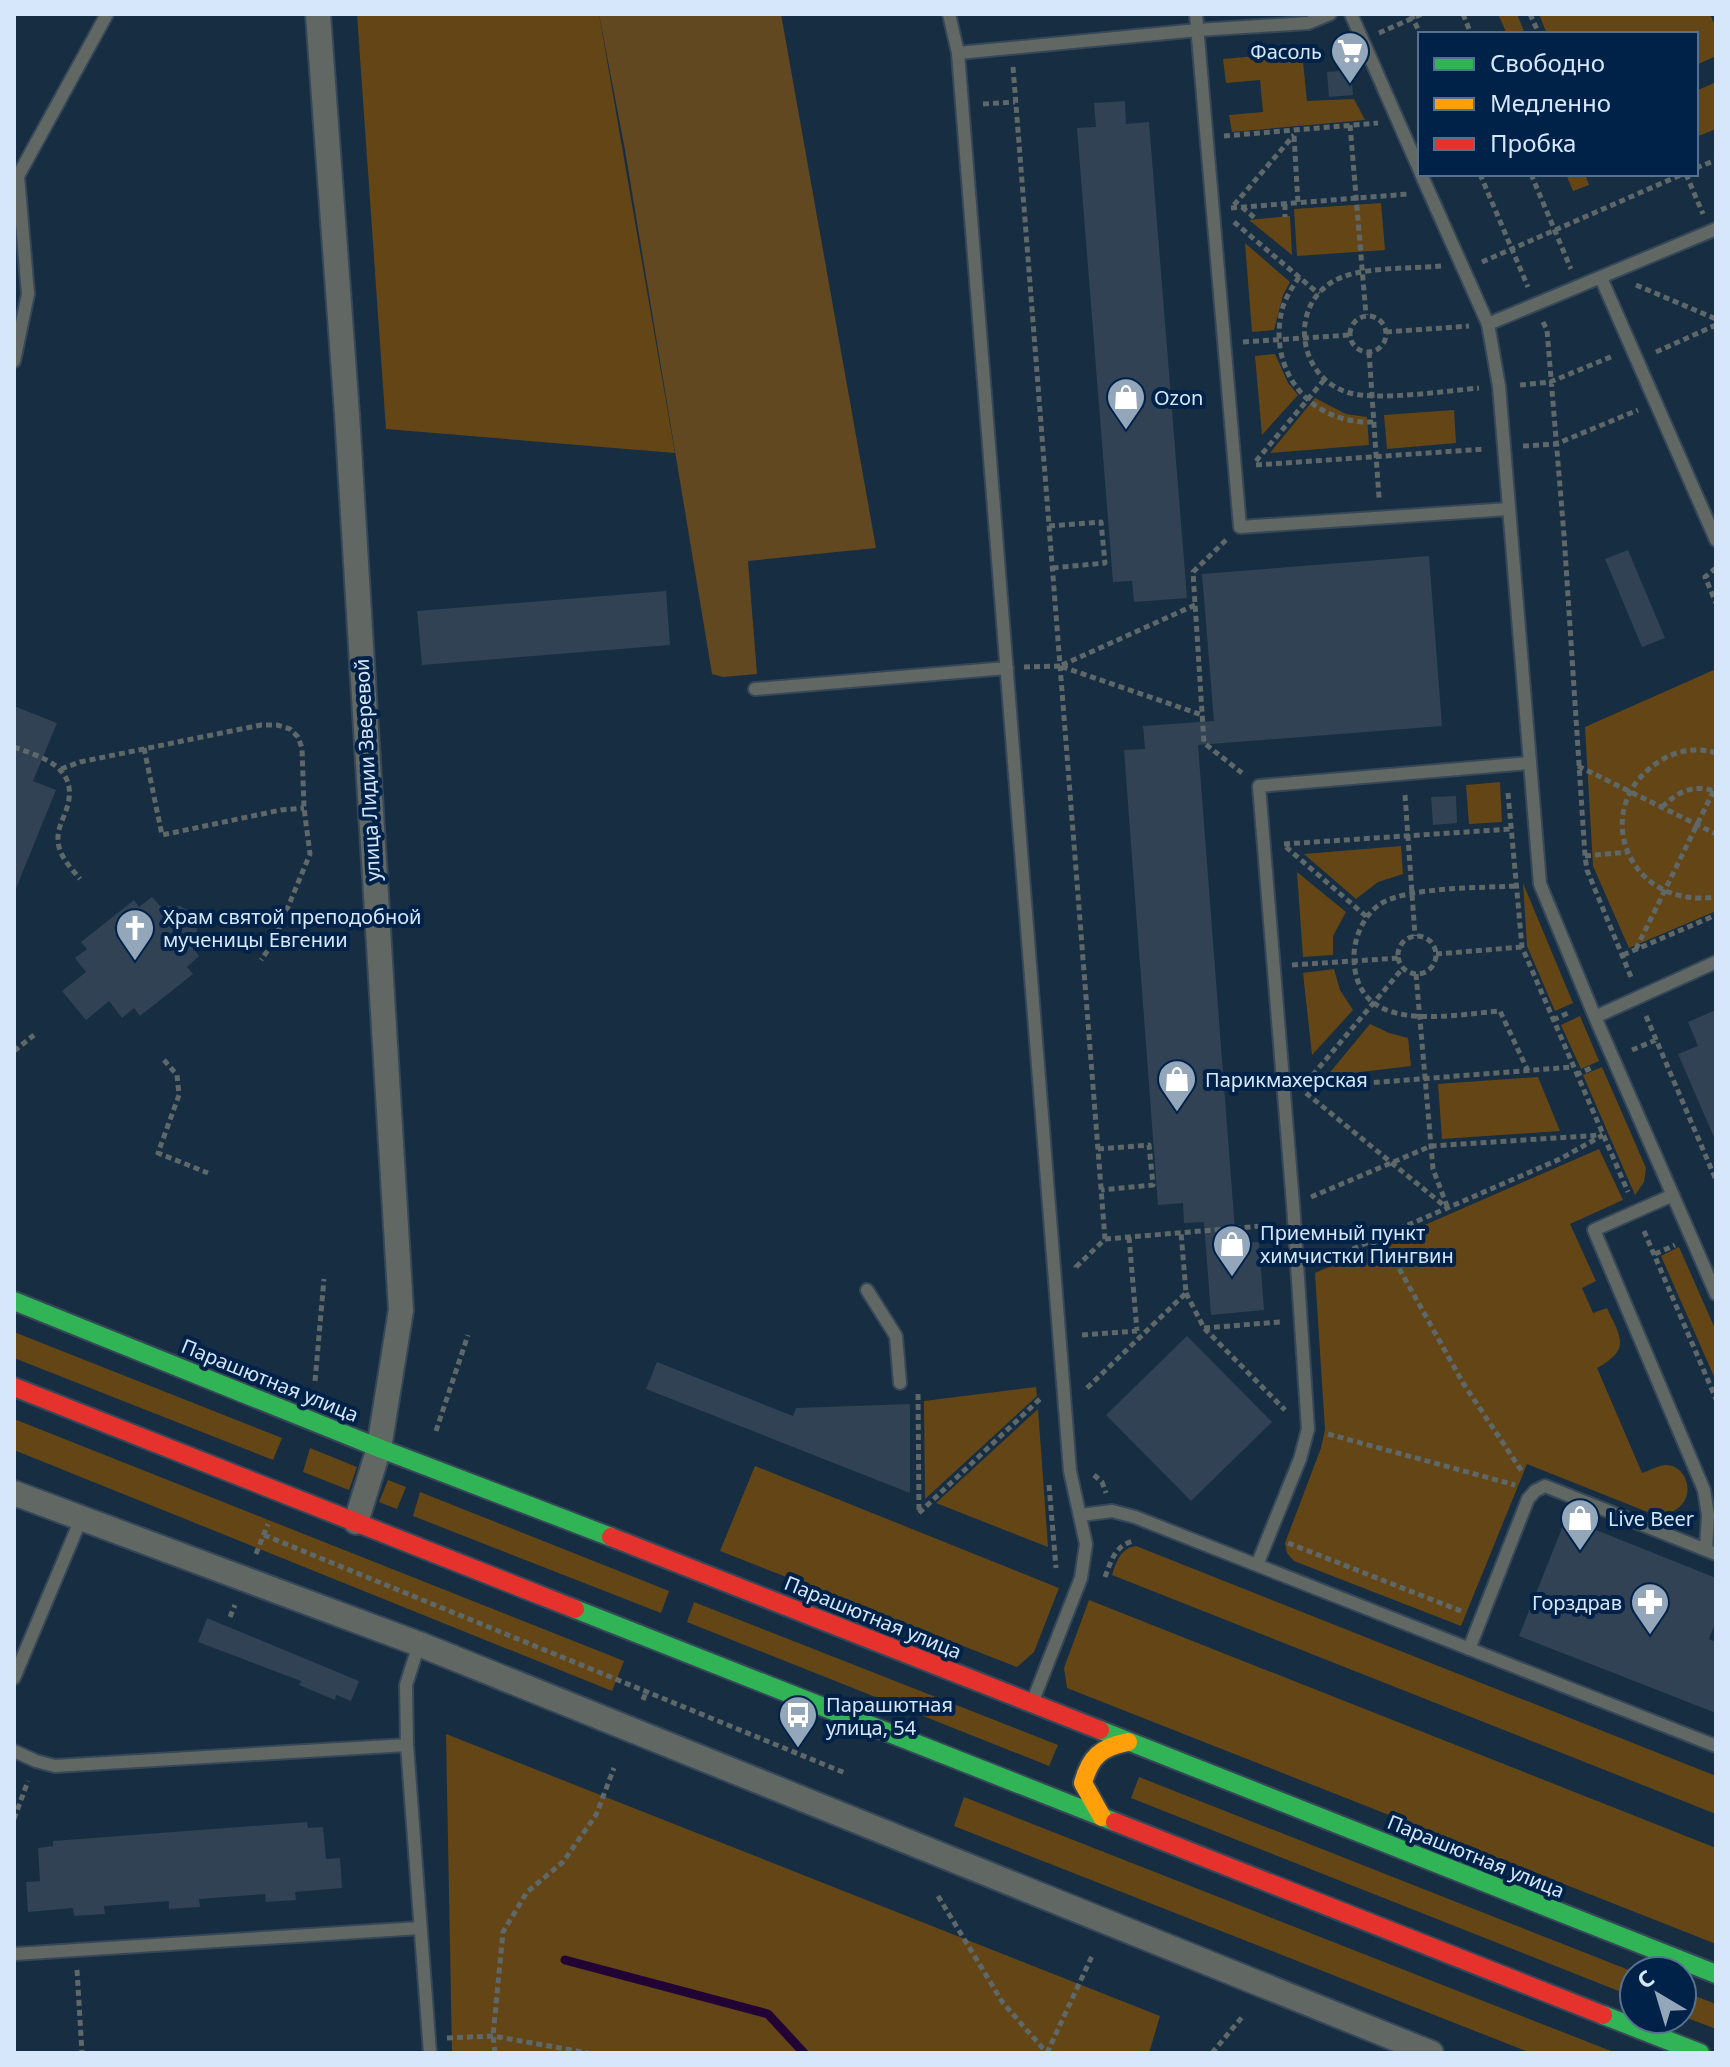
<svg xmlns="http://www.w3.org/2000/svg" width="1730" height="2067" font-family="'Noto Sans',sans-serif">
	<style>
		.green { fill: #644616 }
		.forest { fill: #624820 }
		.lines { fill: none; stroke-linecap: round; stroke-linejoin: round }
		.stream { stroke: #220434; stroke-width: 9 }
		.building { fill: #314254 }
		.lane-casing { stroke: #354758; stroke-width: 16 }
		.street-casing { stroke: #354758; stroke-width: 28 }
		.fast-casing { stroke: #354758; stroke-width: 22 }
		.slow-casing { stroke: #354758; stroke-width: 22 }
		.jam-casing { stroke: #354758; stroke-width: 22 }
		.path { stroke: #5e6869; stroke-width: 5; stroke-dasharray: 6 4; stroke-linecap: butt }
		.lane { stroke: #616864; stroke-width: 12 }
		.street { stroke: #616864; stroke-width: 24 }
		.fast { stroke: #30b455; stroke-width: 18 }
		.slow { stroke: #ff9f0a; stroke-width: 18 }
		.jam { stroke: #e5322d; stroke-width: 18 }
		.labels { text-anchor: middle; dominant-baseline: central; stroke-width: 8; stroke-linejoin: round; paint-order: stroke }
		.poi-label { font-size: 20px; fill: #d6e7fb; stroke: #002249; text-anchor: start }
		.street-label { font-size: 20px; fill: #d6e7fb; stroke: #002249 }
	</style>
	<rect width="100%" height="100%" fill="#172d42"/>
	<path class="green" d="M357 14H599L675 453 386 429Z
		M1498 14H1517L1525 34H1507Z
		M1539 14H1710L1716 28V56L1696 65V34H1547Z
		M1302 52 1307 101 1354 99 1365 120 1232 132 1229 115 1263 112 1260 80 1226 83 1223 59Z
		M1716 82V129L1696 137V91Z
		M1566 174H1585L1589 185 1573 191Z
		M1381 203 1385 250 1297 256 1294 209Z
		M1290 216 1292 255 1249 220Z
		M1245 243 1290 282 1283 295 1274 330 1252 332Z
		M1275 354 1288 383 1298 395 1262 435 1255 356Z
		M1315 398 1346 414 1367 417 1369 445 1270 453Z
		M1454 410 1456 443 1387 449 1384 415Z
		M1716 669V911L1629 948 1593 866 1585 727Z
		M1500 782 1502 822 1469 824 1466 785Z
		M1401 846 1403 874 1378 882 1356 899 1304 854Z
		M1297 872 1346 912 1333 936V955L1303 957Z
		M1523 883 1573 1003 1555 1011 1527 946Z
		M1334 969 1340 990 1353 1010 1312 1055 1303 973Z
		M1580 1016 1599 1061 1581 1069 1561 1025Z
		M1370 1024 1389 1033 1408 1038 1411 1066 1327 1076Z
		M1602 1067 1646 1168 1644 1182 1635 1195 1583 1075Z
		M1538 1077 1560 1131 1442 1139 1438 1084Z
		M1599 1149 1623 1200 1570 1224 1596 1281 1582 1288 1593 1313 1607 1308C1621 1338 1631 1349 1597 1368L1642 1473C1649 1471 1659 1465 1666 1465 1692 1465 1701 1514 1655 1515L1527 1464 1461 1626 1294 1561 1287 1553 1285 1543 1321 1448 1325 1430 1315 1273Z
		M1679 1247 1716 1331V1381L1661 1256Z
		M14 1332 282 1438 273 1460 14 1358Z
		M1036 1387 1037 1396 925 1499 924 1401Z
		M1038 1409 1048 1547 936 1503Z
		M14 1419 624 1661 612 1691 14 1450Z
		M310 1448 357 1467 349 1490 303 1472Z
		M755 1466 1059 1588 1034 1652 1017 1667 720 1551Z
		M388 1480 406 1487 397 1509 379 1502Z
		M420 1492 669 1591 661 1613 413 1516Z
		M1136 1546 1716 1776V1814L1112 1575C1117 1561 1120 1549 1136 1546Z
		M1089 1600 1716 1848V1944L1067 1688 1064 1668Z
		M694 1602 1058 1745 1049 1766 687 1622Z
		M446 1734 1160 2016 1149 2053H452Z
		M1139 1777 1634 1972V1997L1131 1798Z
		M964 1797 1616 2053H1531L954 1826Z
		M1682 1991 1716 2004V2029L1682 2016Z"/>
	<path class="forest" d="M599 14H781L876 548 748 561 757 674 723 677 712 674 625 150Z"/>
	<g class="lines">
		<path class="stream" d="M565 1960 768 2014 804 2053"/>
	</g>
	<path class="building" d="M1351 70 1353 95 1329 97 1327 72Z
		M1125 101 1126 124 1149 122 1187 598 1134 602 1132 581 1113 582 1077 128 1096 127 1094 103Z
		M1628 550 1665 638 1642 647 1605 559Z
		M1429 556 1442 726 1198 745 1236 1243 1259 1242 1264 1310 1211 1315 1204 1222 1184 1223 1183 1203 1158 1205 1124 750 1145 749 1143 726 1214 721 1202 574Z
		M666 591 670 645 422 665 417 611Z
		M14 706 57 723 33 781 56 790 15 891Z
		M1456 796 1457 823 1433 825 1431 797Z
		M152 897 160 906H180L189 911 196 920 197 931 191 946 199 956 187 967 193 974 140 1016 134 1008 122 1018 109 1001 86 1020 62 991 86 972 75 958 87 949 81 942 134 900 139 907Z
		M1716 1010V1142L1678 1054 1698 1046 1688 1022Z
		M1187 1336 1272 1422 1191 1501 1106 1415Z
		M657 1362 793 1416 796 1408 910 1404V1493L646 1389Z
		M1566 1518 1716 1578V1621L1709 1639 1716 1642V1713L1519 1636Z
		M207 1618 359 1681 351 1701 336 1695 335 1700 299 1685 301 1681 198 1642Z
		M307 1822 308 1828 323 1827 326 1859 340 1858 342 1888 295 1892 296 1900 266 1902 265 1894 199 1899 200 1907 169 1909V1901L104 1906 105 1914 74 1916 73 1908 28 1912 26 1882 40 1881 38 1848 53 1846V1841Z"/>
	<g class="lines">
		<g class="lane-casing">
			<path id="lane" d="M949 14 958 53 1070 1471 1086 1544 1081 1578 1034 1698
				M1196 14 1240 527 1509 509
				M1351 14 1420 171
				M958 53 1198 30 1308 23 1330 14
				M1421 174 1488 324
				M1601 278 1716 540
				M14 361 28 294 18 176 107 14
				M755 689 1007 668
				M1716 962 1595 1017 1716 1294
				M1595 1017 1540 884 1499 386 1488 324 1716 229
				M1673 1195 1594 1230 1704 1490 1708 1515 1706 1550
				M867 1290 896 1336 900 1383
				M1081 1515 1112 1511 1135 1517 1716 1746
				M1257 1565 1300 1459 1308 1429 1293 1204 1259 786 1530 763
				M419 1644 406 1685 407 1745 430 2053
				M1469 1649 1528 1499 1535 1491 1545 1486 1716 1554
				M14 1678 81 1519
				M14 1751 36 1761 55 1766 407 1745
				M14 1954 420 1928"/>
		</g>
		<g class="street-casing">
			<path id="street" d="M318 14 347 414 401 1310 379 1448 356 1522
				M14 1493 419 1644 1431 2053"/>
		</g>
		<g class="fast-casing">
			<path id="fast" d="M14 1301 379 1448 611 1537
				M575 1609 1115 1822
				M1100 1730 1716 1974
				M1603 2015 1700 2053"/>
		</g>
		<g class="slow-casing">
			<path id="slow" d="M1102 1817 1083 1783C1090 1757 1101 1747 1128 1742"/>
		</g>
		<g class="jam-casing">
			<path id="jam" d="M14 1387 575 1609
				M611 1537 1100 1730
				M1115 1822 1603 2015"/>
		</g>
		<path class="path" d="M1411 14 1420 34
			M1463 14 1471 34
			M1530 14 1539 34
			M1379 33 1422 14
			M1013 67 1105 1239 1076 1267 1077 1270
			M983 104 1015 102
			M1350 125 1366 315
			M1224 136 1378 123
			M1294 136 1298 203
			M1696 168 1716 160
			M1480 174 1528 287
			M1531 174 1571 269
			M1686 174 1703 214
			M1285 204V217
			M1234 205 1294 135
			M1242 207 1256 219
			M1231 208 1408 194
			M1234 222 1319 294
			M1482 262 1683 174
			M1441 266C1409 269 1358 266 1332 282 1287 310 1300 380 1350 393 1379 401 1446 391 1479 388
			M1299 277C1292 288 1285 298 1282 310 1267 372 1312 425 1374 422
			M1636 285 1716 319
			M1350 334a18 18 0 1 1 36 0a18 18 0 1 1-36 0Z
			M1543 322 1547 330 1564 535 1585 856 1587 870 1631 977
			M1386 332 1469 326
			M1243 342 1350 335
			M1369 352 1379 498
			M1656 352 1716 325
			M1520 385 1550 382 1613 356
			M1523 446 1556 444 1638 410
			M1256 461 1324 380
			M1256 465 1485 449
			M1049 526 1101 522 1105 563 1052 568
			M1226 540 1193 572 1204 743 1242 773
			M1716 568 1705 577 1716 603
			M1195 605 1060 666 1202 715
			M1024 667 1060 666
			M14 747C42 757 77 767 68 804 65 817 57 827 58 841 59 856 71 868 80 879
			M144 748 162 835 281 810 304 808
			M1716 753C1698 747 1679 750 1663 759 1586 804 1626 910 1716 897
			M1578 766 1716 834
			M61 769 80 762 261 725H277L290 729 298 737 302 748 304 808 310 854 273 943 261 960
			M1508 793 1522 947 1628 1192
			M1405 795 1415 936
			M1662 807C1678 792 1692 784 1714 791
			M1284 844 1511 829
			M1286 847 1367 917
			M1585 856 1628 852
			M1515 886C1481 888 1409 887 1382 903 1365 913 1355 935 1354 954 1352 1037 1448 1015 1500 1011L1528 1071
			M1398 955a19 19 0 1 1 38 0a19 19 0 1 1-38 0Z
			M1636 949 1716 786
			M1436 954 1522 947
			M1623 955 1716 915
			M1292 965 1399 958
			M1416 974 1433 1169 1447 1206
			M1646 1016 1716 1180
			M1553 1020 1570 1012
			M1632 1050 1656 1040
			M14 1051 34 1035
			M164 1060 177 1075 179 1095 158 1153 208 1173
			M1576 1075 1593 1067
			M1306 1083 1403 968
			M1304 1088 1573 1067
			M1306 1093 1447 1208
			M1098 1149 1149 1145 1153 1185 1101 1190
			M1311 1197 1431 1146 1602 1135
			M1644 1231 1716 1399
			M1129 1237 1137 1331
			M1105 1239 1274 1225
			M1371 1241 1395 1261 1463 1383 1523 1473
			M1655 1254 1675 1245
			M1316 1265 1560 1159 1603 1135
			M1186 1293 1204 1328 1285 1410
			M1204 1328 1280 1322
			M1082 1335 1137 1331
			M315 1381 324 1279
			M1087 1388 1186 1293 1181 1232
			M918 1394 919 1512
			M436 1431 468 1335
			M1328 1434 1515 1485
			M1094 1475 1102 1482 1106 1493
			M1049 1485 1056 1568
			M919 1513 1041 1398
			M264 1535 845 1773
			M1288 1543 1461 1611
			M256 1554 268 1524
			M1105 1577C1111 1561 1115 1545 1134 1541
			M230 1617 235 1605
			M643 1700 646 1692
			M14 1819 28 1781
			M938 1896 1003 2003 1047 2053
			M77 1970 82 2053
			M447 2038 493 2036 588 2053
			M495 2053 493 2036 503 1932 527 1892 563 1862 596 1815 614 1768
			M1047 2053 1092 1956
			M1212 2053 1243 2016"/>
		<use href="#lane" class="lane"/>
		<use href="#street" class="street"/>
		<use href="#fast" class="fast"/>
		<use href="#slow" class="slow"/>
		<use href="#jam" class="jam"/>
	</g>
	<defs>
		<g id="supermarket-pin" transform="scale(2)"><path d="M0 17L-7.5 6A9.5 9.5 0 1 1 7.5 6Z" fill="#93a6ba" stroke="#002249"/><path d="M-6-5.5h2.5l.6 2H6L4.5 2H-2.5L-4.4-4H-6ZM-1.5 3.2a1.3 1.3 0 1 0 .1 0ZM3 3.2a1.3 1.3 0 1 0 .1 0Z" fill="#fff"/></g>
		<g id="shop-pin" transform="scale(2)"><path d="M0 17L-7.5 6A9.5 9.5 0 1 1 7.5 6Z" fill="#93a6ba" stroke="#002249"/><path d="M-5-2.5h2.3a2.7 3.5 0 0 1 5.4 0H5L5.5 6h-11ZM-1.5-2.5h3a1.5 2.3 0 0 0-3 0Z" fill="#fff"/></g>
		<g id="church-pin" transform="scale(2)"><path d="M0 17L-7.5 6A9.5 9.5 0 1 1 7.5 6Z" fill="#93a6ba" stroke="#002249"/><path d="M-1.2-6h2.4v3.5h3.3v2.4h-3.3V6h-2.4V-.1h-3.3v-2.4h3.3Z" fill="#fff"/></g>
		<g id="pharmacy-pin" transform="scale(2)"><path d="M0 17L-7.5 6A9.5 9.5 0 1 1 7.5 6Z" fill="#93a6ba" stroke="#002249"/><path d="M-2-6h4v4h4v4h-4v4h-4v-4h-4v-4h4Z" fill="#fff"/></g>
		<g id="bus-pin" transform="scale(2)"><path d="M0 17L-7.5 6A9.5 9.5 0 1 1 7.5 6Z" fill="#93a6ba" stroke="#002249"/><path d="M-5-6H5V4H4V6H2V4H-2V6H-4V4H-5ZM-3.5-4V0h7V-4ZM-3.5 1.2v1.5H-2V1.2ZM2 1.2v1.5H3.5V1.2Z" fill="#fff"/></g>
	</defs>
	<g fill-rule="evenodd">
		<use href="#supermarket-pin" x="1350" y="51"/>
		<use href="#shop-pin" x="1126" y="397"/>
		<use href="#church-pin" x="135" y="928"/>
		<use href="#shop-pin" x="1177" y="1079"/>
		<use href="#shop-pin" x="1232" y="1244"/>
		<use href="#shop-pin" x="1580" y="1518"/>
		<use href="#pharmacy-pin" x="1650" y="1602"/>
		<use href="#bus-pin" x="798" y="1715"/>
	</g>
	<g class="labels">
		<g class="poi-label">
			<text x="1322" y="51" text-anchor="end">Фасоль</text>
			<text x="1154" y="397">Ozon</text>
			<text x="163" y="916">Храм святой преподобной<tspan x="163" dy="23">мученицы Евгении</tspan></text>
			<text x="1205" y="1079">Парикмахерская</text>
			<text x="1260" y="1232">Приемный пункт<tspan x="1260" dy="23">химчистки Пингвин</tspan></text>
			<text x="1608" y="1518">Live Beer</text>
			<text x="1622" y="1602" text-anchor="end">Горздрав</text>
			<text x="826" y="1704">Парашютная<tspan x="826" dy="23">улица, 54</tspan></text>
		</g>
		<g class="street-label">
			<text transform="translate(367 770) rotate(-93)">улица Лидии Зверевой</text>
			<text transform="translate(270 1380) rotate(22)">Парашютная улица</text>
			<text transform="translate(873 1617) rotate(22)">Парашютная улица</text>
			<text transform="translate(1476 1856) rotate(22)">Парашютная улица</text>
		</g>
	</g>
	<rect width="1730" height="2067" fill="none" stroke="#d6e7fb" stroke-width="32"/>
	<rect x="1418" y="32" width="280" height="144" fill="#002249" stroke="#567190" stroke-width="2"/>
	<rect x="1434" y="58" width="40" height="12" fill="#30b455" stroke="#567190" stroke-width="2"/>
	<text x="1490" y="72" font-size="24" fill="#d6e7fb">Свободно</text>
	<rect x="1434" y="98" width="40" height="12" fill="#ff9f0a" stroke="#567190" stroke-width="2"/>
	<text x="1490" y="112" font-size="24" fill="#d6e7fb">Медленно</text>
	<rect x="1434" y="138" width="40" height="12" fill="#e5322d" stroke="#567190" stroke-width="2"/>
	<text x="1490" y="152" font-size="24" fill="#d6e7fb">Пробка</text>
	<g transform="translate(1658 1995) rotate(322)"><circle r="38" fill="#002249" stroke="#567190" stroke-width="2"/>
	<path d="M0-6L14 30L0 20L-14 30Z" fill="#93a6ba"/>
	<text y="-12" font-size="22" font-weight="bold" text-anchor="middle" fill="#d6e7fb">С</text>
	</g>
</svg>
